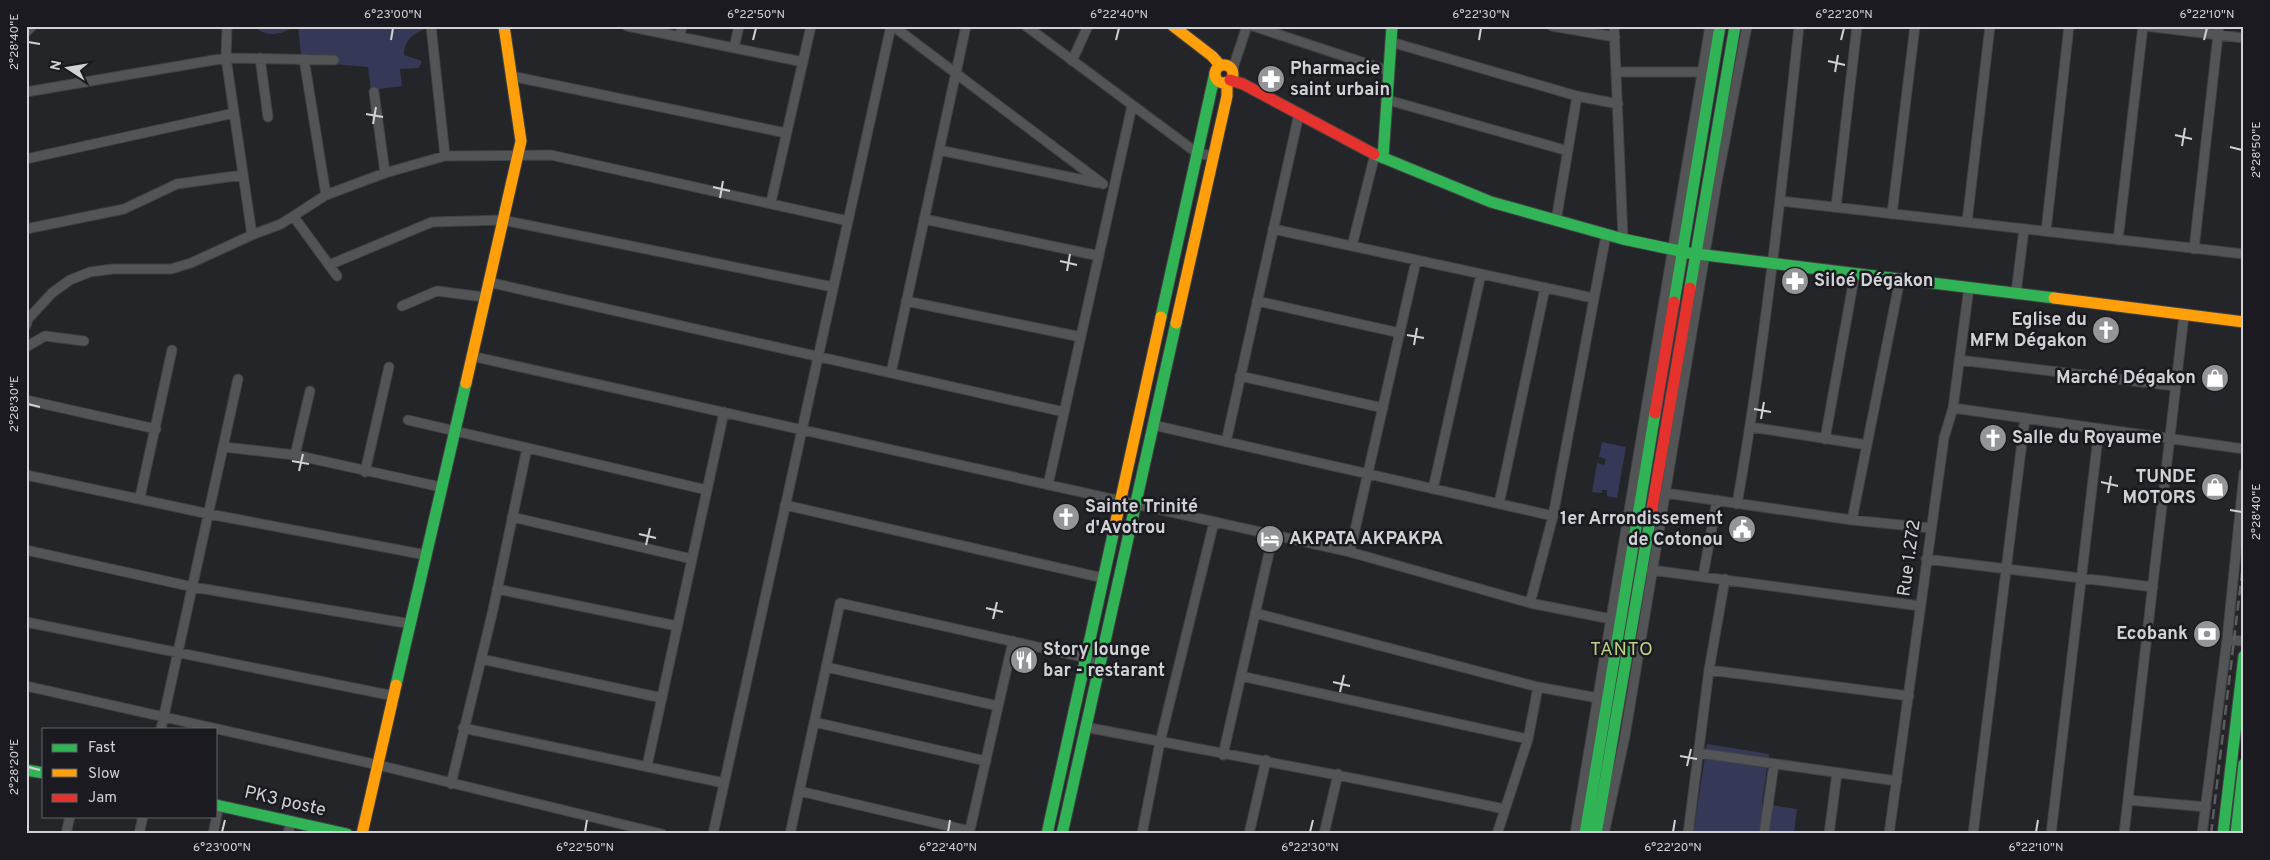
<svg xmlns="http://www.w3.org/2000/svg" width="2270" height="860" font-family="Overpass,sans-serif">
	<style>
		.green { fill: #353856 }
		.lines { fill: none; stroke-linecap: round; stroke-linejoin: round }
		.street-casing { stroke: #414144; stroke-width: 11 }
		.fast-casing { stroke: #414144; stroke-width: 13 }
		.slow-casing { stroke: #414144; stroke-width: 13 }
		.jam-casing { stroke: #414144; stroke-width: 13 }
		.street { stroke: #535456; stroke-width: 9 }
		.fast { stroke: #30b455; stroke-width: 11 }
		.slow { stroke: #ff9f0a; stroke-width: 11 }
		.jam { stroke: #e5322d; stroke-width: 11 }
		.rail { stroke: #5d5d5f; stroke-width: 2.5; stroke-dasharray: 10 5; stroke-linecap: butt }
		.ticks { fill: none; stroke: #d1d2d6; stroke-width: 2 }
		.labels { text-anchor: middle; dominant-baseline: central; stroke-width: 5; stroke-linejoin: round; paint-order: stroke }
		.poi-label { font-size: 18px; font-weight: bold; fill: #d1d2d6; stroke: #1a1a20; text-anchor: start }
		.street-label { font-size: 18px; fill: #d1d2d6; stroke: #1a1a20 }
		.neighbourhood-label { font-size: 19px; letter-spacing: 1px; fill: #c1d085; stroke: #1a1a20 }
		.neatline { fill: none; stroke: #d1d2d6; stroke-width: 2 }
		.ticks-label { font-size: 12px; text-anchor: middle; fill: #d1d2d6 }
	</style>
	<rect width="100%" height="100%" fill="#242528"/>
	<path class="green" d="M254 26H293C284 36 263 37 254 26Z
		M298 26H435C418 31 405 35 404 55L422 61 419 68 400 69 402 86 371 90 368 67 332 64 301 55Z
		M1602 442 1626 447 1617 498 1607 496V490H1602V493L1592 492 1597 463 1604 465 1606 459 1599 457Z
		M1707 744 1769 754 1762 804 1797 809 1794 834H1693Z"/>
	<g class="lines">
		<g class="street-casing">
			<path id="street" d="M227 26 226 58 252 235
				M431 26 445 156
				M627 26 803 62
				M893 26 1103 184
				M1026 26 1197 153 1213 156
				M1253 26 1389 71
				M1552 26 1615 37
				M1614 26 1623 239
				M2145 26 2244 38
				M26 32 32 26
				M680 37 682 26
				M1391 42 1577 96 1618 104
				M734 48 739 26
				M260 58 268 117
				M304 59 326 195
				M1072 61 1088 26
				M1232 71 1247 26
				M1616 72H1703
				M511 76 786 133
				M26 92 226 58 334 60
				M374 92 385 173
				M1388 100 1568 151
				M939 150 1098 183
				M26 159 234 113
				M1781 201 2244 254
				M771 202 811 26
				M1836 207 1857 26
				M1892 214 1915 26
				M294 217 337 276
				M924 219 1099 256
				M1556 221 1577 96
				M1967 222 1990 26
				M26 229 124 209 177 184 243 175
				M1273 229 1593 298
				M2046 231 2069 26
				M2118 240 2143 26
				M1352 246 1375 154
				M2194 249 2219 26
				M329 265 432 222 503 220 833 287
				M488 282 1064 412
				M2016 293 2024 229
				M906 301 1081 337
				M1257 301 1400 333
				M402 306 437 291 484 297
				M26 325 28 319 52 293 70 280 90 272 113 269H171L191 263 252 235 281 224 326 195 385 173 445 156 551 155 848 221
				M26 347 45 336 84 341
				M471 356 1350 552 1530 603 1611 619
				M1959 360 2175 386
				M891 373 966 26
				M1240 376 1383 408
				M26 400 156 429
				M1953 408 2244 449
				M408 420 707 490
				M1153 425 1553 516
				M1751 427 1867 445
				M1825 439 1855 273
				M1226 442 1299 114
				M224 447 295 455 441 487
				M295 455 310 391
				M365 472 389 367
				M26 475 209 514 426 555
				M1048 485 1132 106
				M1433 489 1481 274
				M1665 493 1852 520 1931 528
				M140 497 172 350
				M1499 504 1545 288
				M1737 504C1765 345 1782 186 1799 26
				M785 505 1103 578
				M512 517 692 559
				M1852 520 1900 279
				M26 550 193 587 411 624
				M1350 552 1416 261
				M1926 559 2153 587
				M1651 570 1920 606
				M1703 576 1717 500
				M497 589 677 626
				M1530 603 1553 516 1606 235
				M1255 613 1538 687 1598 698
				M26 622 394 696
				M2227 640 2244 641
				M481 659 662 698
				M826 667 998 706
				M1709 670 1909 696
				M1241 676 1528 739
				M26 686 378 765 662 834
				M814 722 986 761
				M1085 727C1225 754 1364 779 1504 809
				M463 728 724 783
				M161 729 238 379
				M1699 753 1897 781
				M1223 755 1273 535
				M647 766 724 412
				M451 784 493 610 527 448
				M799 791 970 831
				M2128 800 2206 807
				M66 834 70 816
				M139 834 143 816
				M213 834 219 805
				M288 834 291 821
				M713 834 891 26
				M790 834 840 603 1101 661
				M969 834 1013 641
				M1142 834 1160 742 1214 522
				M1249 834 1266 760
				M1324 834 1338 774
				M1497 834 1528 739 1538 687
				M1575 834 1710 26
				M1604 834 1625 736 1716 187 1747 26
				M1688 834 1709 670 1725 579
				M1764 834 1774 764
				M1829 834 1837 773
				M1889 834 1944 438 1953 408 1969 287
				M1973 834 2025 418
				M2051 834 2099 429
				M2124 834 2184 315
				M2202 834 2227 640 2244 473"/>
		</g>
		<g class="fast-casing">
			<path id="fast" d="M1374 154 1491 202 1623 239 1689 253 2054 298
				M1383 158 1392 26
				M1690 288 1735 26
				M1674 302 1720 26
				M1161 317 1215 73
				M396 685 466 383
				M26 770 44 773
				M216 805 347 834
				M1047 834 1114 530
				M1062 834 1176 323
				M1585 834 1655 413
				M1596 834 1652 509
				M2223 834 2244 656
				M2236 834 2244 764"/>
		</g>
		<g class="slow-casing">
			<path id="slow" d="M1173 26 1212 56 1220 65
				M1215 74a9 9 0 1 1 18 0a9 9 0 1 1-18 0Z
				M2054 298 2244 322
				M1176 323 1227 96V82
				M466 383 521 141 504 26
				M1114 530 1161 317
				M362 834 396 685"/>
		</g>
		<g class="jam-casing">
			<path id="jam" d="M1230 80 1243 84 1374 154
				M1655 413 1674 302
				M1652 509 1690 288"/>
		</g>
		<use href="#street" class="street"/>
		<use href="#fast" class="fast"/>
		<use href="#slow" class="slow"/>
		<use href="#jam" class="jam"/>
		<path class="rail" d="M2211 834 2244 556"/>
	</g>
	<path class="ticks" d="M391 40 393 28M753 40 756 28M1116 40 1119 28M1479 40 1481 28M1841 40 1844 28M2204 40 2207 28M28 42 40 44M1828 61 1845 65M1835 72 1838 55M366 114 383 117M373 124 376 107M2175 135 2192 139M2182 146 2185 128M2230 147 2242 150M713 187 730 191M720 198 723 181M1060 261 1077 265M1067 271 1070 254M1407 335 1424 338M1414 345 1417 328M28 404 40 407M1754 409 1771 412M1761 419 1764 402M292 461 309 464M299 471 303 454M2101 482 2118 486M2108 493 2111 476M2230 510 2242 512M639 534 656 538M646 545 650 528M986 608 1003 612M993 619 997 602M1333 682 1350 686M1340 692 1344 675M1680 756 1697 759M1687 766 1691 749M28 767 40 770M222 832 225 820M585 832 587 820M948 832 950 820M1310 832 1313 820M1673 832 1675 820M2036 832 2038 820"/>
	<defs>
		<g id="pharmacy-disc" transform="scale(1.4375)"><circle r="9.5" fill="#949599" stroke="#1a1a20"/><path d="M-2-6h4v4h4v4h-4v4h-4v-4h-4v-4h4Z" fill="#fff"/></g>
		<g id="church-disc" transform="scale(1.4375)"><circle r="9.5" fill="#949599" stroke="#1a1a20"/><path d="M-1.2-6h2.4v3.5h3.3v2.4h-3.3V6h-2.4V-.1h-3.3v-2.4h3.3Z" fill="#fff"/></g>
		<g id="shop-disc" transform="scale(1.4375)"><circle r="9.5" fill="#949599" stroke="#1a1a20"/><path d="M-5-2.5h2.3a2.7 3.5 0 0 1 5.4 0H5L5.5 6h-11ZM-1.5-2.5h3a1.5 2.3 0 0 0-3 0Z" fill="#fff"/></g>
		<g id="civic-disc" transform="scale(1.4375)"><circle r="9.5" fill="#949599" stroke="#1a1a20"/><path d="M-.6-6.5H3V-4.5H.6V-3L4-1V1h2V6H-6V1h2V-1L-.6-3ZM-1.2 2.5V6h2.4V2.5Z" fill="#fff"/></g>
		<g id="hotel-disc" transform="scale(1.4375)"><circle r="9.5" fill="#949599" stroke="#1a1a20"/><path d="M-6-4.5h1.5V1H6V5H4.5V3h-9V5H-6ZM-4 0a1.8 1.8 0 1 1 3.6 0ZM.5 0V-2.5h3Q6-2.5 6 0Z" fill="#fff"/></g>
		<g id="bank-disc" transform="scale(1.4375)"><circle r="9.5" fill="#949599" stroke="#1a1a20"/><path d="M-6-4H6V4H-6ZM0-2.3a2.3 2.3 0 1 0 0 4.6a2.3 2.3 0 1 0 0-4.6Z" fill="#fff"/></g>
		<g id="restaurant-disc" transform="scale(1.4375)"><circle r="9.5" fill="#949599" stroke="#1a1a20"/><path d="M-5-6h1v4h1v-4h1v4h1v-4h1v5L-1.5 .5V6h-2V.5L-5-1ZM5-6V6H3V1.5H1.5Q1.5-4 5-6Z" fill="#fff"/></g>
	</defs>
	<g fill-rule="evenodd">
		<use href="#pharmacy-disc" x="1271" y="79"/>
		<use href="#pharmacy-disc" x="1795" y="281"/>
		<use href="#church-disc" x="2106" y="330"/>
		<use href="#shop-disc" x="2215" y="378"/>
		<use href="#church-disc" x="1993" y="438"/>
		<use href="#shop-disc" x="2215" y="487"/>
		<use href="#church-disc" x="1066" y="517"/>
		<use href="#civic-disc" x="1742" y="529"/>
		<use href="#hotel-disc" x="1270" y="539"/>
		<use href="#bank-disc" x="2207" y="634"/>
		<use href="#restaurant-disc" x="1024" y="660"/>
	</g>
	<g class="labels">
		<g class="poi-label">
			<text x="1290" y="69">Pharmacie<tspan x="1290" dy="21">saint urbain</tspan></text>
			<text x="1814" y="281">Siloé Dégakon</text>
			<text x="2087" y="320" text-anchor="end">Eglise du<tspan x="2087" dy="21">MFM Dégakon</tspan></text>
			<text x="2196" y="378" text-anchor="end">Marché Dégakon</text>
			<text x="2012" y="438">Salle du Royaume</text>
			<text x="2196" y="477" text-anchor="end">TUNDE<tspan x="2196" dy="21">MOTORS</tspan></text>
			<text x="1085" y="507">Sainte Trinité<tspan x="1085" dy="21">d'Avotrou</tspan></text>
			<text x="1723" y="519" text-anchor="end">1er Arrondissement<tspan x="1723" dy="21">de Cotonou</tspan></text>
			<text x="1289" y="539">AKPATA AKPAKPA</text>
			<text x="2188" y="634" text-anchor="end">Ecobank</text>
			<text x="1043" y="650">Story lounge<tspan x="1043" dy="21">bar - restarant</tspan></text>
		</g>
		<g class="street-label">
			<text transform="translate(1910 558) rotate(-82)">Rue 1.272</text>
			<text transform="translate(285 802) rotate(13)">PK3 poste</text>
		</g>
		<g class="neighbourhood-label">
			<text x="1622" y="650">TANTO</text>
		</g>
	</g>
	<rect width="2270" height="860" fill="none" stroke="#1a1a20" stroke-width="55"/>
	<rect x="42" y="728" width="175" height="90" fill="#1a1a20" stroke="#636469"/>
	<rect x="52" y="744" width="25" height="8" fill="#30b455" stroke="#636469"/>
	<text x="88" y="752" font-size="15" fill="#d1d2d6">Fast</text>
	<rect x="52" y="769" width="25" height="8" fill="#ff9f0a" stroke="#636469"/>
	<text x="88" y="778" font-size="15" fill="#d1d2d6">Slow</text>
	<rect x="52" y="794" width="25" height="8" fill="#e5322d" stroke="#636469"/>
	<text x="88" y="802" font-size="15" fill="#d1d2d6">Jam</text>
	<g transform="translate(68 68) rotate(282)" stroke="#1a1a20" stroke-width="4" paint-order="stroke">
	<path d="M0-4L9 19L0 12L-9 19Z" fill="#d1d2d6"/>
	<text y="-8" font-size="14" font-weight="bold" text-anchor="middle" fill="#d1d2d6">N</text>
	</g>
	<rect x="28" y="28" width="2214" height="804" class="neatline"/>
	<g class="ticks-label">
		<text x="393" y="18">6°23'00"N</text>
		<text x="756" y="18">6°22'50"N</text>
		<text x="1119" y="18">6°22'40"N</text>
		<text x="1481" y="18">6°22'30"N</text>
		<text x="1844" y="18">6°22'20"N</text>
		<text x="2207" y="18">6°22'10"N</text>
		<text transform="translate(14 42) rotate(-90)" y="4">2°28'40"E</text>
		<text transform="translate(2256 150) rotate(-90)" y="4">2°28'50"E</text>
		<text transform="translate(14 404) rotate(-90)" y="4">2°28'30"E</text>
		<text transform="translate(2256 512) rotate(-90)" y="4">2°28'40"E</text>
		<text transform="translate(14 767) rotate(-90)" y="4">2°28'20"E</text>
		<text x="222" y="851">6°23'00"N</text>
		<text x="585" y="851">6°22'50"N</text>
		<text x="948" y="851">6°22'40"N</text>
		<text x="1310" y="851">6°22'30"N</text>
		<text x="1673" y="851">6°22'20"N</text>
		<text x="2036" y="851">6°22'10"N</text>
	</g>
</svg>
